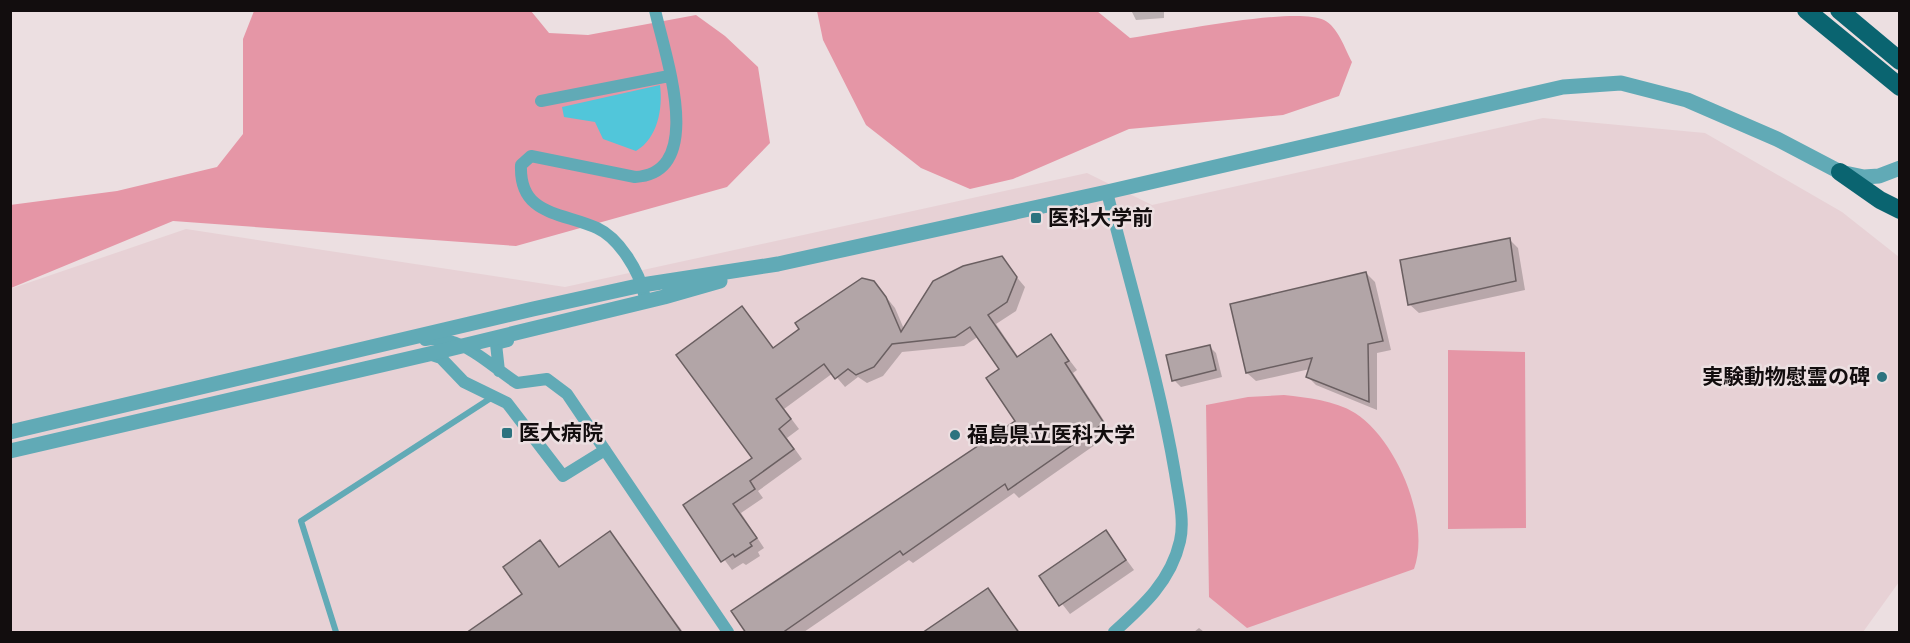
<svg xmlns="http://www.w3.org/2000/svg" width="1910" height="643" font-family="'Source Sans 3','Noto Sans JP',sans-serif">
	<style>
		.built { fill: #e7d1d5 }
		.green { fill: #e596a6 }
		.water { fill: #51c6da }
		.shadow { fill: #0003 }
		.building { fill: #b2a5a7; stroke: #6a5f61; stroke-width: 1.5 }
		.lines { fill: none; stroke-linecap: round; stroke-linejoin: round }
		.service { stroke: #61aab6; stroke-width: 6 }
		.minor { stroke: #61aab6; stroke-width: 12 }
		.tertiary { stroke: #61aab6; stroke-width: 15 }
		.trunk { stroke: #0a6470; stroke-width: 18 }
		.poi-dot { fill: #2c737f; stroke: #ecdfe1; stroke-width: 2 }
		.labels { text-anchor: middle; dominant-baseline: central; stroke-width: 5; stroke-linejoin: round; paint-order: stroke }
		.poi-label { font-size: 21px; font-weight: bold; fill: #120d0e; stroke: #ecdfe1; text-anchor: start }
	</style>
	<rect width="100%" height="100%" fill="#ecdfe1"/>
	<path class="built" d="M1543 118 1705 133 1842 212 1899 257V582L1863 632H11L10 289 186 229 565 287 1087 173 1152 205Z"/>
	<path class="green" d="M254 11H531L549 33 588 35 696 15 725 36 758 67 770 143 727 187 516 246 173 221 11 288 10 205 117 191 217 167 243 134V39Z
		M817 11H1097L1130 38C1169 33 1294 6 1324 20 1338 27 1345 49 1352 62L1339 96 1283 115 1129 129 1013 179 970 189 921 168 866 125 823 40Z
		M1448 350 1525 352 1526 528 1448 529Z
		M1284 395C1308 398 1334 400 1355 413 1397 440 1431 522 1414 569L1247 628 1209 597 1206 405 1248 397Z"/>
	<path class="water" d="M660 85C663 108 658 138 636 151L603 139 595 122 564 117 562 107Z"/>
	<path class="shadow" d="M1131 10H1164V18L1136 20Z
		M1509 239 1518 248 1525 290 1419 313 1409 304Z
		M1001 258 1025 287 1016 311 996 324 1019 358 1051 336 1077 370 1073 373 1112 433 1019 498 1014 493 913 563 909 560 804 632H747L1017 422 1001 370 979 336 964 346 902 352 883 376 867 383 858 377 845 387 833 373 784 409 799 429 787 438 802 459 758 491 763 498 741 513 764 548 758 552 760 556 746 565 743 563 732 570 685 506 755 459 741 308 774 349 874 282 895 308 904 329Z
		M1366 273 1375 282 1391 350 1377 353V410L1316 385 1307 376 1310 369 1256 381 1247 373Z
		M1209 346 1216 353 1222 377 1181 387 1174 380Z
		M1106 532 1134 570 1070 614 1041 577Z
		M610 533 683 632H469L524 594 540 542 561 568Z
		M988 590 1020 632H925Z
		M1199 628 1204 632H1194Z"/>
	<path class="building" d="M1510 238 1516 281 1408 305 1400 260Z
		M1002 256 1017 277 1007 302 988 315 1017 357 1051 334 1069 361 1065 363 1104 423 1008 490 1005 484 903 555 900 551 782 633H746L731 611 1015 421 986 378 999 369 970 327 955 337 892 344 874 367 856 375 848 369 835 379 824 364 776 399 791 419 779 429 794 449 750 481 755 489 733 504 757 538 750 543 752 546 735 557 733 554 721 562 683 505 752 458 676 355 742 306 773 348 799 329 795 323 862 278 874 281 886 297 901 332 933 281 963 266Z
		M1366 272 1383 341 1368 344 1369 402 1306 377 1312 358 1246 373 1230 304Z
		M1210 345 1216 370 1172 381 1166 355Z
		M1106 530 1126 560 1059 606 1039 576Z
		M610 531 682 633H466L522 594 503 567 540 540 559 567Z
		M988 588 1019 633H922Z"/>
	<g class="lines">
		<path class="service" d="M336 632 301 521 494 396"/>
		<path class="minor" d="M541 101 669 76
			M1107 192C1130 285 1159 379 1175 473 1178 494 1185 520 1180 541 1171 581 1143 606 1114 632
			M644 294C639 271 619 238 597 228 562 212 519 216 521 165L531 156 635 177C708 173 664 53 655 10
			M425 340C461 333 489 365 517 383L547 379 567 394 728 632
			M429 354 441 358 464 382 507 403 563 476 605 450
			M499 371 496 344 508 341"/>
		<path class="tertiary" d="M10 432 533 309 642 285 778 264 1107 192 1563 87 1621 83 1687 100 1777 139 1840 172 1864 177 1879 176 1900 168
			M10 451 429 354 664 297 720 281"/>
		<path class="trunk" d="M1806 10 1900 87
			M1839 10 1900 61
			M1840 172 1880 200 1900 210"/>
	</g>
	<g class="poi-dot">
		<rect x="1030" y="212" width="12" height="12" rx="3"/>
		<circle cx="1882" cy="377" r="6"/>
		<rect x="501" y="427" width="12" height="12" rx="3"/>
		<circle cx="955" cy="435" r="6"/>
	</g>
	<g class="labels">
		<g class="poi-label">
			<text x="1048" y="218">医科大学前</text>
			<text x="1870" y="377" text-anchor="end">実験動物慰霊の碑</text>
			<text x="519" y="433">医大病院</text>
			<text x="967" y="435">福島県立医科大学</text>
		</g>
	</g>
	<rect width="1910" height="643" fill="none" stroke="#120d0e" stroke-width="24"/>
</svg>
